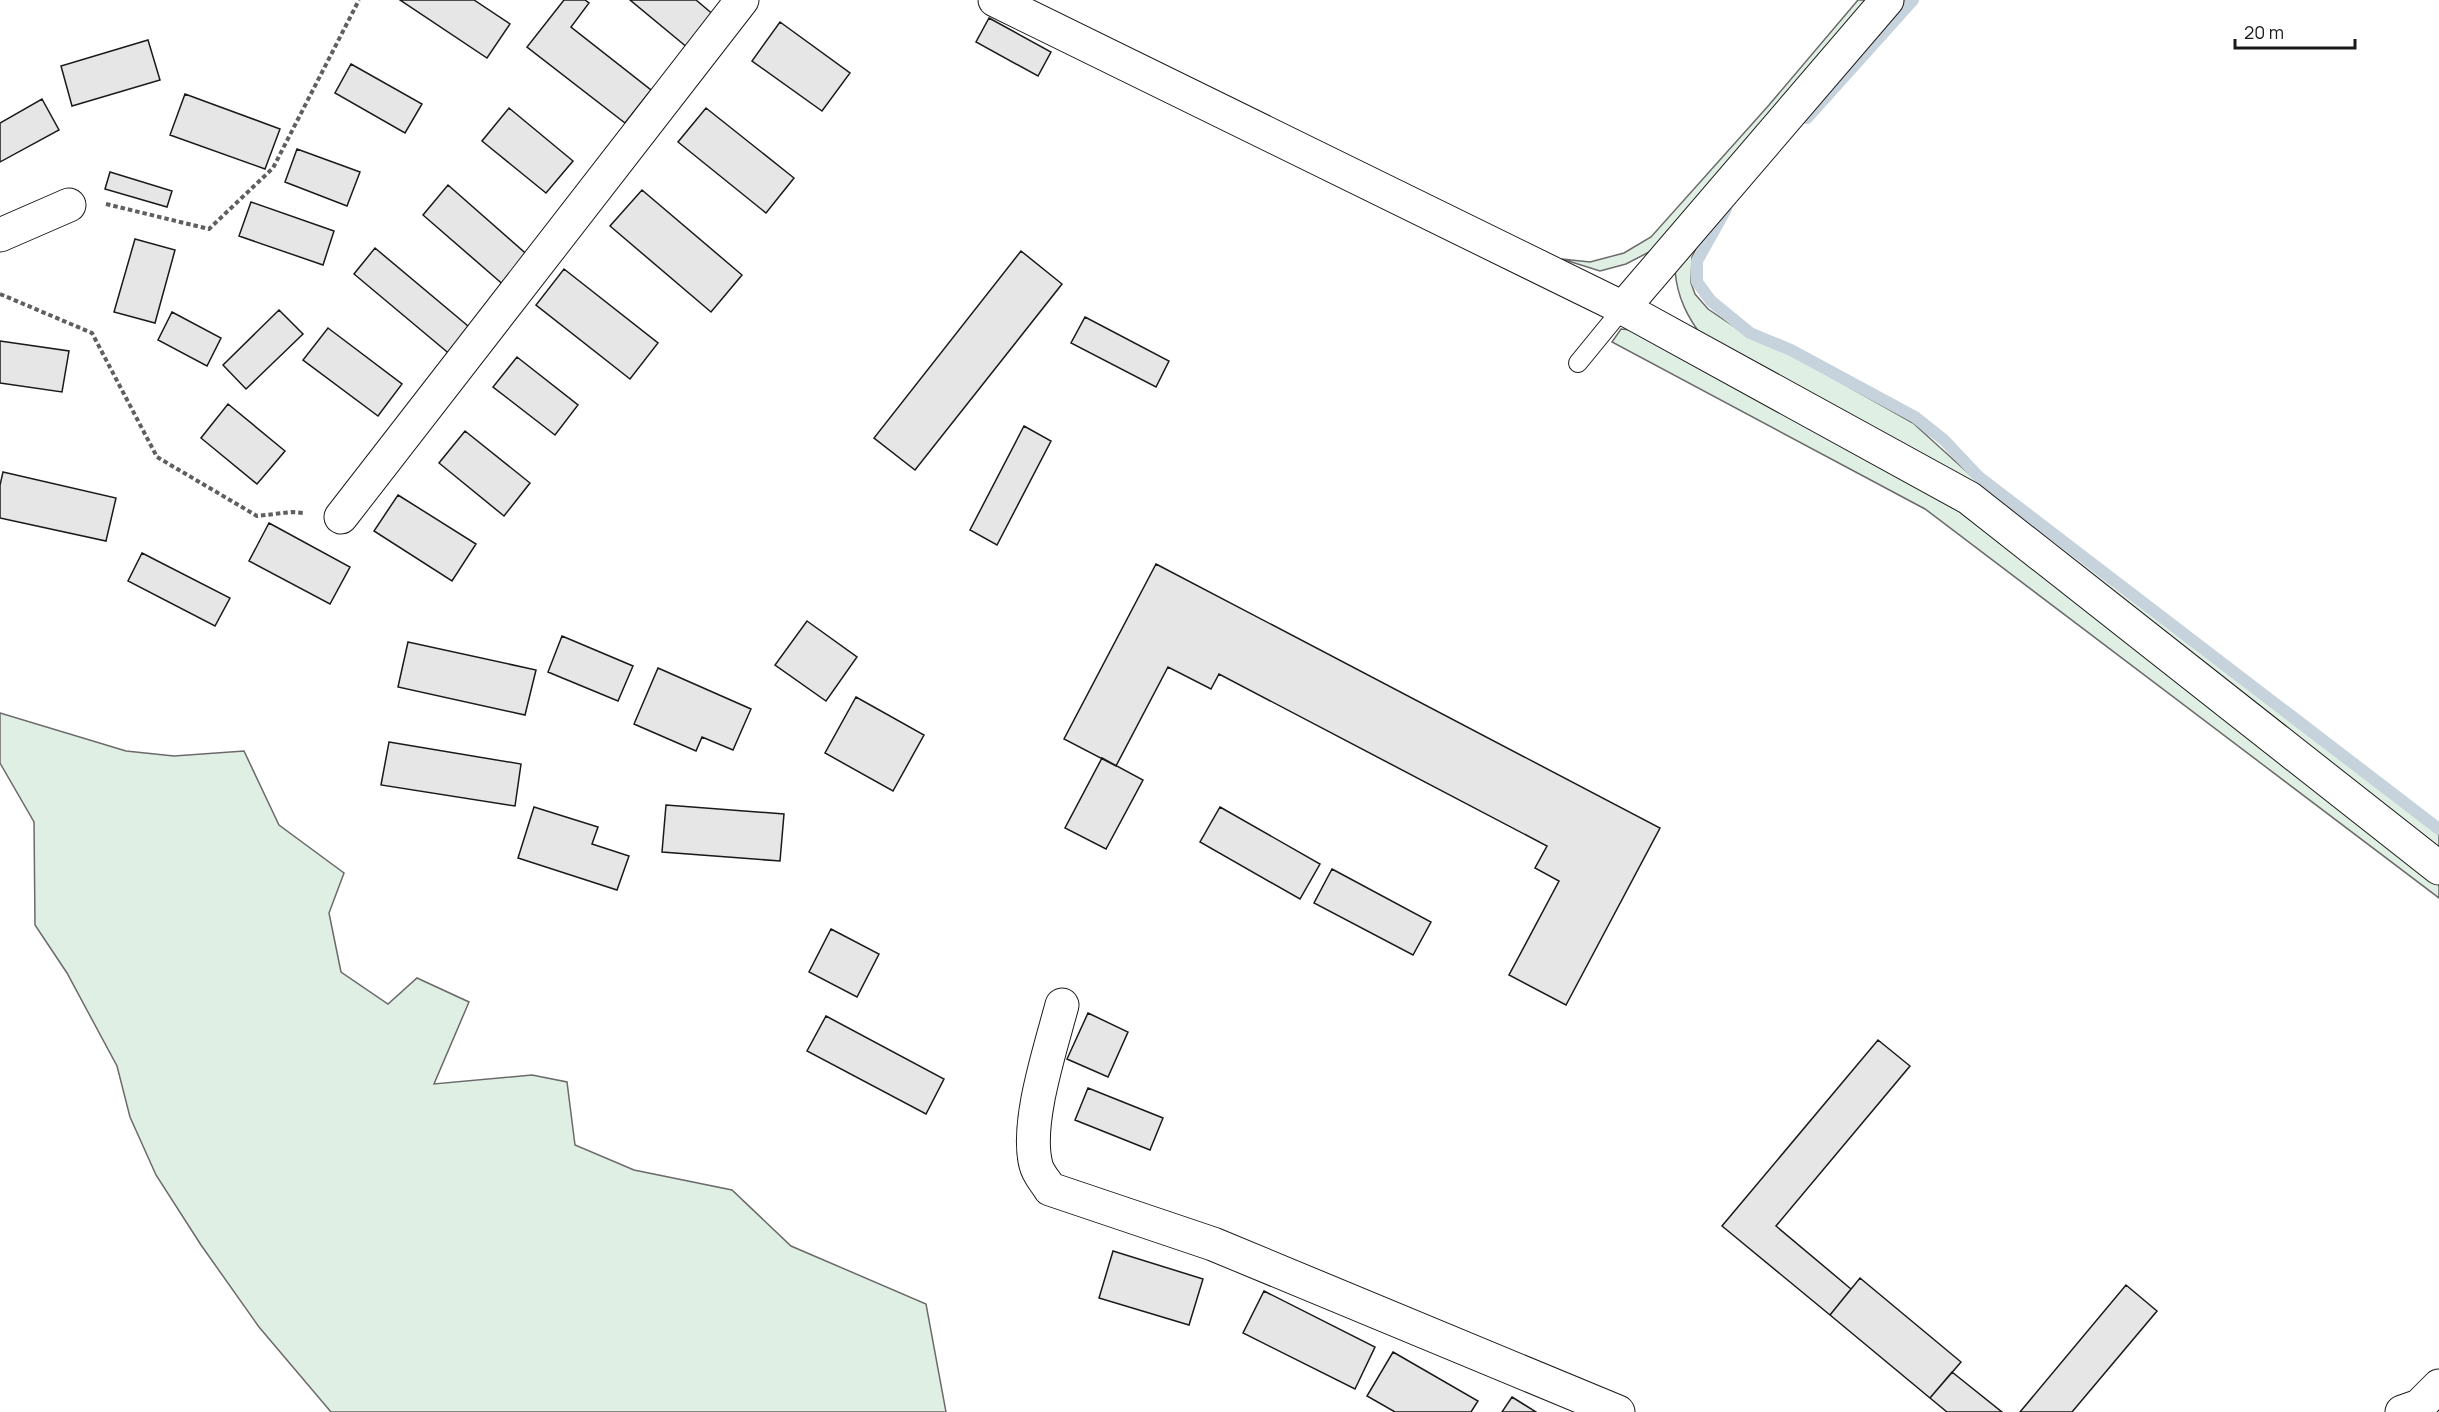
<svg xmlns="http://www.w3.org/2000/svg" width="2439" height="1412" font-family="Manrope,sans-serif">
	<style>
		.green { fill: #e0efe3; stroke: #6a6a6a; stroke-width: 1.5 }
		.lines { fill: none; stroke-linecap: round; stroke-linejoin: round }
		.stream { stroke: #c6d2dc; stroke-width: 12 }
		.building { fill: #e6e6e6; stroke: #1a1a1a; stroke-width: 1.5 }
		.service-casing { stroke: #1a1a1a; stroke-width: 20 }
		.minor-casing { stroke: #1a1a1a; stroke-width: 35 }
		.path { stroke: #5f5f5f; stroke-width: 4; stroke-dasharray: 4.5 3; stroke-linecap: butt }
		.service { stroke: #fff; stroke-width: 18 }
		.minor { stroke: #fff; stroke-width: 33 }
	</style>
	<rect width="100%" height="100%" fill="#fff"/>
	<path class="green" d="M1858 0H1874L1651 251 1626 264 1600 271 1562 259 1590 262 1624 253 1651 237 1769 105Z
		M1896 0H1905L1778 145 1700 241 1692 257 1691 283 1695 294 1708 309 1751 338 1787 352 1913 423 1977 481 2175 630 2439 835V856L1973 491 1704 339C1688 318 1677 298 1675 270Z
		M1621 329 1632 330 1927 487 2191 688 2439 882V898L1925 509 1612 342Z
		M0 713 126 751 174 756 244 751 279 825 344 873 329 913 341 972 388 1004 417 978 469 1002 434 1084 532 1075 567 1082 575 1145 634 1170 732 1190 791 1246 926 1304 946 1412H331L259 1327 201 1245 156 1175 130 1117 117 1066 67 973 35 925 34 822 0 763Z"/>
	<g class="lines">
		<path class="stream" d="M1807 118 1913 0
			M1726 209 1697 261V282L1711 301 1750 333 1791 350 1915 417 1944 440 1979 477 2439 829"/>
	</g>
	<path class="building" d="M400 0H474L510 24 487 58Z
		M564 0H585L589 3 571 27 651 90 625 123 527 47Z
		M630 0H696L715 16 688 48Z
		M989 18 1051 52 1038 76 976 42Z
		M780 22 850 73 822 111 752 61Z
		M148 40 160 80 72 106 61 66Z
		M351 64 422 104 405 133 335 93Z
		M185 94 280 129 265 169 170 135Z
		M42 99 59 130 0 162V123Z
		M509 108 573 161 546 193 482 141Z
		M706 108 794 178 766 213 678 142Z
		M297 149 360 172 347 206 285 182Z
		M110 172 172 191 167 207 105 189Z
		M448 185 531 258 506 287 423 215Z
		M642 190 742 275 711 312 610 226Z
		M251 202 334 231 323 265 239 236Z
		M135 239 175 250 155 323 114 312Z
		M375 248 474 331 452 356 354 274Z
		M1021 251 1062 284 915 470 874 438Z
		M564 269 658 343 630 379 536 305Z
		M279 310 303 334 246 389 223 365Z
		M172 312 221 338 207 366 158 340Z
		M1085 317 1169 361 1156 387 1071 343Z
		M328 328 402 384 378 416 303 360Z
		M0 341 69 351 62 392 0 383Z
		M517 357 578 405 555 435 493 387Z
		M228 404 285 451 257 484 201 438Z
		M1024 426 1051 441 997 545 970 530Z
		M465 431 530 483 504 516 439 463Z
		M3 472 116 498 106 541 0 518V485Z
		M398 495 476 544 452 581 374 531Z
		M269 523 350 567 330 604 249 561Z
		M142 553 230 598 215 626 128 581Z
		M1156 564 1660 828 1566 1005 1509 975 1559 881 1535 868 1547 846 1219 674 1211 689 1168 667 1116 766 1064 739Z
		M807 621 857 657 826 701 775 665Z
		M562 636 633 666 618 701 548 672Z
		M408 642 536 670 525 715 398 687Z
		M658 668 751 709 733 750 702 737 696 751 634 724Z
		M856 697 924 735 893 791 825 753Z
		M389 742 521 764 515 806 381 785Z
		M1102 758 1143 780 1106 849 1065 828Z
		M666 805 784 814 780 861 662 852Z
		M534 807 598 827 592 844 629 856 617 890 518 858Z
		M1220 807 1320 864 1300 899 1200 842Z
		M1332 869 1431 922 1413 955 1314 903Z
		M831 929 879 954 857 997 809 972Z
		M1088 1013 1128 1032 1108 1077 1067 1059Z
		M826 1016 944 1079 926 1114 807 1051Z
		M1878 1040 1910 1066 1776 1226 1851 1289 1830 1315 1722 1226Z
		M1088 1088 1163 1118 1150 1150 1075 1120Z
		M1113 1251 1203 1279 1189 1325 1099 1298Z
		M1860 1278 1961 1362 1930 1398 1830 1315Z
		M2126 1285 2157 1311 2072 1412H2020Z
		M1264 1291 1375 1347 1355 1389 1243 1333Z
		M1393 1352 1478 1401 1471 1412H1395L1367 1396Z
		M1952 1372 2002 1412H1947L1930 1398Z
		M1512 1397 1536 1412H1502Z"/>
	<g class="lines">
		<g class="service-casing">
			<path id="service" d="M1578 363 1623 308"/>
		</g>
		<g class="minor-casing">
			<path id="minor" d="M995 0 1623 308 1969 498 2439 868
				M0 235 69 205
				M1623 308 1887 0
				M341 517 742 0
				M1062 1005C1051 1047 1025 1124 1036 1165 1038 1174 1046 1182 1050 1189L1213 1244 1618 1412
				M2402 1412 2419 1406 2439 1386"/>
		</g>
		<path class="path" d="M106 204 209 229 273 168 359 0
			M0 294 92 333 157 457 257 516 292 512 304 513"/>
		<use href="#service" class="service"/>
		<use href="#minor" class="minor"/>
	</g>
	<path d="M2235 39v9h120v-9" fill="none" stroke="#1a1a1a" stroke-width="3"/>
	<text x="2244" y="39" font-size="18" fill="#1a1a1a" stroke="#ffffff" stroke-width="4.5" paint-order="stroke">20 m</text>
</svg>
